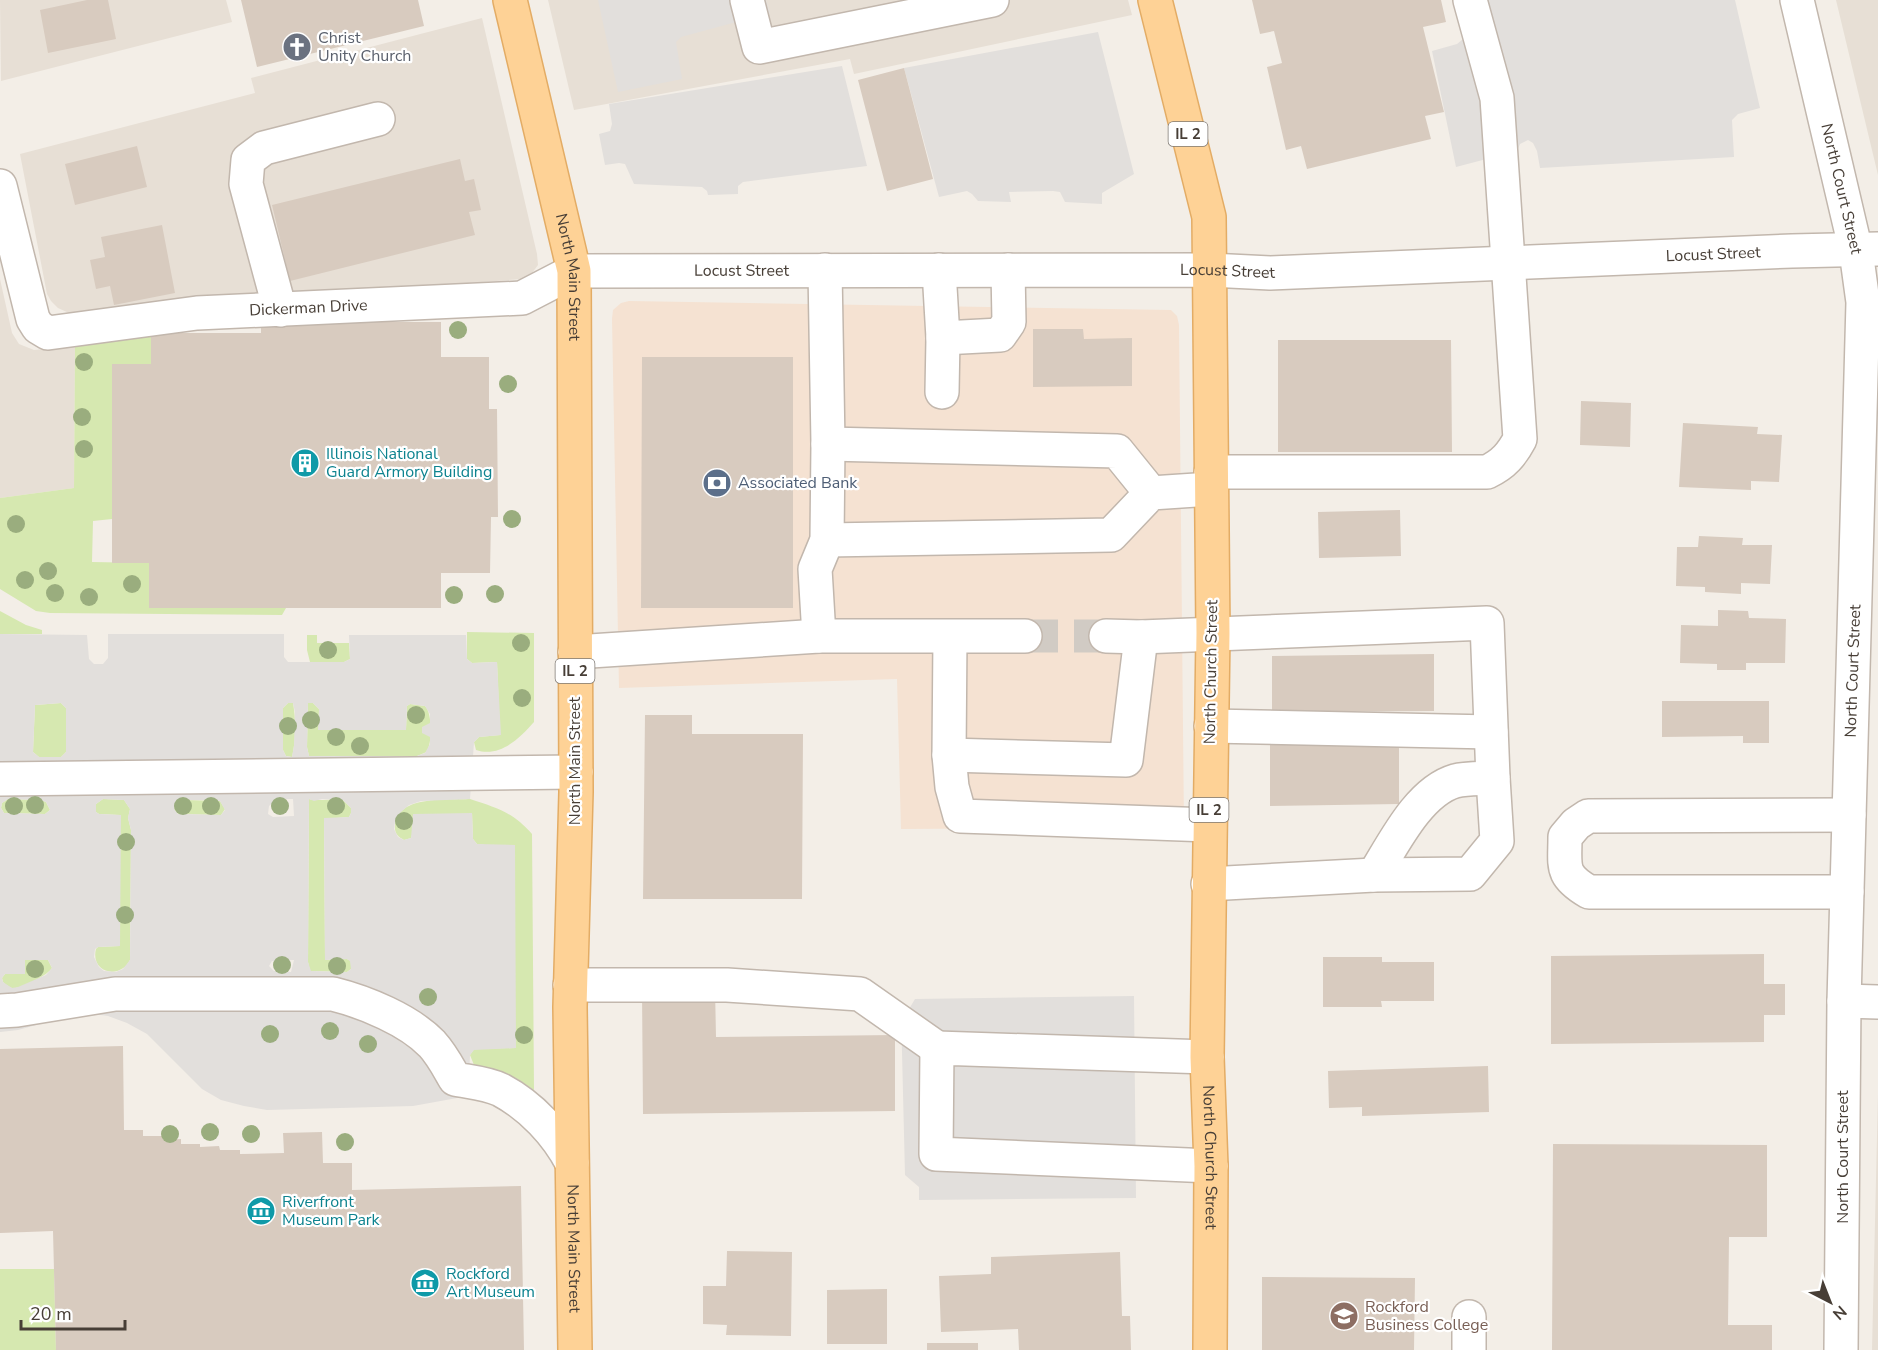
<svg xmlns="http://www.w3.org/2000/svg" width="1878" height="1350" font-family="'Nunito Sans',sans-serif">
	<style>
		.residential { fill: #e7dfd5 }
		.commercial { fill: #f5e2d2 }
		.green { fill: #d6e8b0 }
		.parking { fill: #e2dfdc; fill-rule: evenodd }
		.building { fill: #d8cbbf }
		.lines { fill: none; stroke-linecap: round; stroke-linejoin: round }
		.minor-tunnel { stroke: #d1cbc4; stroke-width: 33; stroke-dasharray: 33 16; stroke-linecap: butt }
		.minor-casing { stroke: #c2b7ad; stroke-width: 36 }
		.major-casing { stroke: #e3ac65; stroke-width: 36 }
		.minor { stroke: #fff; stroke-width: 33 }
		.major { stroke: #fed296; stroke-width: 33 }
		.tree { fill: #9aad7e }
		.labels { text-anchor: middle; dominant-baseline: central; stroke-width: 4.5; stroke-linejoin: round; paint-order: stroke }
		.shield { fill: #fff; stroke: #7e7872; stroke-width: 1.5 }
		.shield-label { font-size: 15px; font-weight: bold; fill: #473e36 }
		.worship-label { font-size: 16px; fill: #5b616d; stroke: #fff; text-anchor: start }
		.street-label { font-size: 16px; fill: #473e36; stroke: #fff }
		.culture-label { font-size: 16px; fill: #0d838f; stroke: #fff; text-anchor: start }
		.service-label { font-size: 16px; fill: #4e5e75; stroke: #fff; text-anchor: start }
		.education-label { font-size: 16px; fill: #785e54; stroke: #fff; text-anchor: start }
	</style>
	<rect width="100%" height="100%" fill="#f3eee7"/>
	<path class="residential" d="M0 0H226L232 22 1 81Z
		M548 0H1128L1132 15 854 74 850 59 574 110Z
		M1836 0H1878V175Z
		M482 18 537 254 538 265 532 273 522 279 69 313 58 308 51 301 47 294 20 154 255 93 251 78Z
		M0 279 12 333 19 344 34 350 75 346 74 488 0 498Z
		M1878 1094V1350H1872Z"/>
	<path class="commercial" d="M629 301 1171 310 1177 316 1179 325 1184 827 901 829 897 679 619 688 612 319 613 310 621 303Z"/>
	<path class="green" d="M151 333V364L112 365V519L93 521 92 562 149 563V608H286L282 615 50 613 36 611 0 589V498L74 488 75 346Z
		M0 611 26 625 42 630V634H0Z
		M467 632 534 633V722C520 738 500 758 476 750L474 742 479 737 500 735 497 662 472 663 467 659Z
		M307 635H317V643H349L350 659 344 662H310L307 650Z
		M61 703 66 708V752L61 757H39L33 752 35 705Z
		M288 703H293C296 720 296 740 292 757L286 756 283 750V708Z
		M308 703H313L319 709V730L406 729 407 706 410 704 425 706C432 712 433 744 426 752 424 753 420 755 417 756H309L307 747Z
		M8 799 41 800 46 802 50 810 45 814 4 813 1 808 2 803Z
		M103 799 124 800 130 809 128 818 131 830 130 960C120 980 90 973 96 949L98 947 120 946V815L99 814 96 812V804Z
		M309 799C315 801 334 799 343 800L351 808V813L349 817 324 819 325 960 347 959 351 961V969L347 972 310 971 308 962Z
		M470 799C497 808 513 812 532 834L534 1090 516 1078 474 1065 470 1055 474 1049 515 1048 485 845 477 844 473 839 472 813 413 831 411 838 404 840C398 837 394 833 395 825 397 795 449 800 470 799Z
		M184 800 220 801 225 809 221 815 178 814 174 809 178 803Z
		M25 960H48L52 968C48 975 20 990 12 988 9 987 5 984 3 982L2 978 5 974H25Z
		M0 1269H54L56 1350H0Z"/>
	<path class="parking" d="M598 0H766L770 13 681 37 676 42 682 79 618 92Z
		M1455 0H1735L1760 108 1738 114 1732 120 1734 157 1540 168 1537 151 1533 143 1528 140 1520 144 1517 151 1456 167 1432 51 1457 44 1463 39V32Z
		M1098 32 1134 174 1102 193V204L1065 202 1060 192 1053 191 1009 192 1011 202 978 201 972 194 967 191 939 197 904 68Z
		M842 66 867 166 743 182 738 186V194L708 195 707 191 702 187 634 184 625 164 619 163 605 165 599 134 610 131 612 124 609 104Z
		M0 634 87 635 89 659 94 664H103L108 658V634H284V657L288 662H344L350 659 349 635H466L467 659 472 663 497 662 501 735 479 737 474 742 470 799 421 801 409 805 401 812 395 821 394 829 398 837 404 840 411 838 413 814 472 813 473 839 477 844 515 845 516 1048 474 1050 470 1055 468 1096 413 1106 267 1110 244 1106 221 1100 202 1089 147 1034 127 1023 108 1016 87 1013 65 1017 18 1030 0 1032ZM61 703 66 708V752L61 757H39L33 752 35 705ZM288 703H293L295 712 294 746 292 757 286 756 283 750V708ZM308 703H313L319 709 318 730H406L407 706 410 704 425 706 430 714V723L422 727V733L430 737V744L425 753 417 756H309L307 747ZM8 799 41 800 46 802 50 810 45 814 4 813 1 808 2 803ZM103 799 124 800 130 809 128 818 131 830 130 960 123 969 116 972 104 971 99 967 94 957 95 949 98 947 120 946 121 815 99 814 96 812V804ZM277 799H293L294 816 273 817 268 814 269 806ZM309 799 314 801 322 799 343 800 351 808V813L349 817 324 818 325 960 347 959 350 961 351 969 347 972 311 971 308 962ZM184 800H214L220 801 225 810 221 815 178 814 174 809 178 803ZM25 960H48L52 968 46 975 18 987 12 988 3 982 2 978 5 974H25ZM294 960 291 972 274 971 269 966 272 961Z
		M1134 996 1136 1198 919 1200V1187L905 1175 901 1011 909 1009 915 999Z"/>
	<path class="building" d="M87 0H108L116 39 48 53 40 10Z
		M241 0H418L424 26 257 67Z
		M1252 0H1441L1446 22 1423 27 1444 112 1425 116 1431 139 1307 169 1301 146 1286 150 1267 67 1282 63 1274 31 1260 34Z
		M904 68 933 179 887 191 858 80Z
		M137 146 147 187 75 205 65 164Z
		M460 159 465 181 474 179 481 210 469 212 475 235 290 281 272 205Z
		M162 225 175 293 114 305 110 286 96 289 90 260 105 257 101 237Z
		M261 322H441V357H489V409H497L498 517H491L490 573H441V608H149V563H112V364H151V333H261Z
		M1033 329H1083L1084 339 1132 338V386L1033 387Z
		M1278 340H1451L1452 452H1278Z
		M642 357H793V608H641Z
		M1581 401 1631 403 1630 447 1580 445Z
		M1683 423 1758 427 1757 434 1782 435 1779 482 1751 481V490L1679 487Z
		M1400 510 1401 556 1319 558 1318 512Z
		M1699 536 1743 538 1742 545H1772L1770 584 1741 583V594L1705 592V587L1676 586 1677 547H1698Z
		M1718 610 1748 611 1749 618 1786 619 1785 663H1746V670H1717V664L1680 663 1681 625 1718 626Z
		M1434 654V711L1272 712V656Z
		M1662 701H1769V743H1743V736L1662 737Z
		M645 715H692V734H803L802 899H643Z
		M1399 741V804L1270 806V743Z
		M1764 954V984H1785V1015H1764V1042L1551 1044V956Z
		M1323 957H1382V962H1434V1001H1381L1382 1007H1323Z
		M715 988 716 1037 895 1035V1111L643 1114 642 989Z
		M123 1046 124 1130H143V1136H163V1140L181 1139V1144H200V1147L219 1146 220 1150H240V1154L284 1153 283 1133 322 1132 323 1163H352V1190L521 1186 524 1350H56L53 1231 0 1233V1049Z
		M1488 1066 1489 1112 1362 1116V1107L1329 1108 1328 1071Z
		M1553 1144 1767 1145V1237H1729L1728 1325H1772V1350H1552Z
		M727 1251 792 1252 791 1336 726 1335 727 1325 703 1324V1286H726Z
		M1120 1252 1122 1316H1130L1131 1350H1019L1018 1329 941 1332 939 1276 991 1274V1257Z
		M1262 1277 1415 1278 1414 1350H1262Z
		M887 1289V1344H827V1290Z
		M927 1343H978V1350H927Z"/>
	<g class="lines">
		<path class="minor-tunnel" d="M1025 636H1106"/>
		<g class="minor-casing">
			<g id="minor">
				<path d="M747 0 759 47 992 0"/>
				<path id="s1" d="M1797 0 1856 251 1863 302 1844 1001 1841 1350"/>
				<path id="s2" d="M0 186 33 319 38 327 48 333 197 313 522 298 574 271 1210 270 1270 273 1792 251 1878 249"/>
				<path d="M939 270 943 338 1000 335 1009 322 1008 270"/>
				<path d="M280 310 246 184 248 160 264 148 378 119"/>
				<path d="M942 392 943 338"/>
				<path d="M828 444 1117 451 1151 493"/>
				<path d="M1211 472H1487C1504 464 1512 454 1520 439L1497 98 1470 0"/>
				<path d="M827 540 1111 535 1151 493 1211 489"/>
				<path d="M819 636 815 569 827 540 828 444 825 270"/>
				<path d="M1106 636 1141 637 1487 623 1493 778 1497 841 1470 874 1374 875 1208 884"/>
				<path d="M950 637 949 755 952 787 960 816 1209 825"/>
				<path d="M575 652 819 636H1025"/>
				<path d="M1211 726 1491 732"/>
				<path d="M949 755 1126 760 1141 637"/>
				<path d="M0 779 576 772"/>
				<path d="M1374 875C1393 845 1418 792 1455 781 1467 778 1481 779 1493 778"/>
				<path d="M1847 892H1589C1560 875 1565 867 1565 837L1576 824 1588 816 1849 815"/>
				<path d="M570 985H727L860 994 937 1048"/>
				<path d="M1844 1001 1878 1002"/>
				<path d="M0 1011 17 1010 115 994H333C365 1002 409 1020 432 1044 442 1055 448 1067 455 1079 470 1082 487 1083 501 1090 531 1106 557 1134 572 1163"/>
				<path d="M1207 1057 937 1048 936 1154 1211 1166"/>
				<path d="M1469 1350V1317"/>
			</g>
		</g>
		<g class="major-casing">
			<g id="major">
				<path id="s3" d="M510 0 574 271 576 792 570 1007 575 1350"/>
				<path id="s4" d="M1155 0 1209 217 1213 633 1207 1057 1211 1166 1210 1350"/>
			</g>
		</g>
		<use href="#minor" class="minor"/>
		<use href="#major" class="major"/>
	</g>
	<g class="tree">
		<circle cx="458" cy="330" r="9"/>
		<circle cx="84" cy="362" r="9"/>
		<circle cx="508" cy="384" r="9"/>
		<circle cx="82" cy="417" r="9"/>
		<circle cx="84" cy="449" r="9"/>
		<circle cx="512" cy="519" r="9"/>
		<circle cx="16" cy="524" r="9"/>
		<circle cx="48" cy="571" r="9"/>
		<circle cx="25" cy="580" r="9"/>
		<circle cx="132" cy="584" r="9"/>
		<circle cx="55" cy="593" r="9"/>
		<circle cx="495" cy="594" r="9"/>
		<circle cx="454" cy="595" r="9"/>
		<circle cx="89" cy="597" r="9"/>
		<circle cx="521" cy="643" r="9"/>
		<circle cx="328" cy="650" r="9"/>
		<circle cx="522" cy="698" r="9"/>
		<circle cx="416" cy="715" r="9"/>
		<circle cx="311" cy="720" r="9"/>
		<circle cx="288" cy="726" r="9"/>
		<circle cx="336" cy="737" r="9"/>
		<circle cx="360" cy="746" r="9"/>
		<circle cx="35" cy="805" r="9"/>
		<circle cx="14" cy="806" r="9"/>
		<circle cx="183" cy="806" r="9"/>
		<circle cx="211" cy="806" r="9"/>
		<circle cx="280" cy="806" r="9"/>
		<circle cx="336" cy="806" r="9"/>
		<circle cx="404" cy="821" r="9"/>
		<circle cx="126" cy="842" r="9"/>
		<circle cx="125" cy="915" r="9"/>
		<circle cx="282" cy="965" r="9"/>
		<circle cx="337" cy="966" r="9"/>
		<circle cx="35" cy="969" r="9"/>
		<circle cx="428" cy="997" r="9"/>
		<circle cx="330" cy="1031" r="9"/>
		<circle cx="270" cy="1034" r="9"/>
		<circle cx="524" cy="1035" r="9"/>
		<circle cx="368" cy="1044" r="9"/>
		<circle cx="210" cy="1132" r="9"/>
		<circle cx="170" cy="1134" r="9"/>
		<circle cx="251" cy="1134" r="9"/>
		<circle cx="345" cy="1142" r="9"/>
	</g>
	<defs>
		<g id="church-disc" transform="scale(1.5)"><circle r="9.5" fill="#6b7280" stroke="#fff"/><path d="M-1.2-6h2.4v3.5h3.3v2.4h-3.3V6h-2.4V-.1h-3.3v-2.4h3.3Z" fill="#fff"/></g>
		<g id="building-disc" transform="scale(1.5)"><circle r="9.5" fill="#0f9aa8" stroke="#fff"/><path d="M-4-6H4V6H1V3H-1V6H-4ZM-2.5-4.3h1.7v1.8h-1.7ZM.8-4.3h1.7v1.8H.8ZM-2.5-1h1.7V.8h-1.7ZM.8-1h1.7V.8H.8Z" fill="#fff"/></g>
		<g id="bank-disc" transform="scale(1.5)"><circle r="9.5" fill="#5c6f8a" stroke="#fff"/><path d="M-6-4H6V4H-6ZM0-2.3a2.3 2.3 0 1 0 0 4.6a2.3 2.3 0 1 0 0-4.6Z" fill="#fff"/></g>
		<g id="museum-disc" transform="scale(1.5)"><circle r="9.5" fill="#0f9aa8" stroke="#fff"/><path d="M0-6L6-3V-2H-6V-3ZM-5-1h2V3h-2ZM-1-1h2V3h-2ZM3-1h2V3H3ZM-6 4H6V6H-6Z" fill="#fff"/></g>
		<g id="school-disc" transform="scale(1.5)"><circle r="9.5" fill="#8d6e63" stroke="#fff"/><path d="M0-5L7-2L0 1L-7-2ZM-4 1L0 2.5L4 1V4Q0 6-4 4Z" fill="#fff"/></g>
	</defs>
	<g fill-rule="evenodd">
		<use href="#church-disc" x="297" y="47"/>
		<use href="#building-disc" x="305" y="463"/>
		<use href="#bank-disc" x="717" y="483"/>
		<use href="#museum-disc" x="261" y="1211"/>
		<use href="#museum-disc" x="425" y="1283"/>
		<use href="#school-disc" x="1344" y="1316"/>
	</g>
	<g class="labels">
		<g class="shield">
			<rect x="1168.5" y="122" width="39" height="24" rx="4.5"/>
			<rect x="555.5" y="659" width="39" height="24" rx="4.5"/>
			<rect x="1189.5" y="798" width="39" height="24" rx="4.5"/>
		</g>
		<g class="shield-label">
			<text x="1188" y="134">IL 2</text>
			<text x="575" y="671">IL 2</text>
			<text x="1209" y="810">IL 2</text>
		</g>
		<g class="worship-label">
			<text x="318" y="38">Christ<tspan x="318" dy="18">Unity Church</tspan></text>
		</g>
		<g class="street-label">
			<text stroke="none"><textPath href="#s1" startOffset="194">North Court Street</textPath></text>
			<text stroke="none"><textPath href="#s2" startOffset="1832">Locust Street</textPath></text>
			<text stroke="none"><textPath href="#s2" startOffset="860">Locust Street</textPath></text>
			<text stroke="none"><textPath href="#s2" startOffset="1346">Locust Street</textPath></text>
			<text stroke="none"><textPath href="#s3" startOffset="284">North Main Street</textPath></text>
			<text stroke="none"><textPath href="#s2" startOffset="420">Dickerman Drive</textPath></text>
			<text transform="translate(1853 671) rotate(-88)">North Court Street</text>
			<text transform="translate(1211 672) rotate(-89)">North Church Street</text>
			<text transform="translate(575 761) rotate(-90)">North Main Street</text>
			<text transform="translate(1843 1157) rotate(-90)">North Court Street</text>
			<text stroke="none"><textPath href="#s4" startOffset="1164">North Church Street</textPath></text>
			<text stroke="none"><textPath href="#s3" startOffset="1256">North Main Street</textPath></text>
		</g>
		<g class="culture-label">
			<text x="326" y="454">Illinois National<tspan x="326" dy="18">Guard Armory Building</tspan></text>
			<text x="282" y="1202">Riverfront<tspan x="282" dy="18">Museum Park</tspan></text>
			<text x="446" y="1274">Rockford<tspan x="446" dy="18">Art Museum</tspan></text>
		</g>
		<g class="service-label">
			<text x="738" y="483">Associated Bank</text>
		</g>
		<g class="education-label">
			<text x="1365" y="1307">Rockford<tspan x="1365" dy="18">Business College</tspan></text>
		</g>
	</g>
	<g transform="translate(1830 1302) rotate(138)" stroke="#ffffff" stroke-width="4.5" paint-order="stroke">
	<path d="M0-4.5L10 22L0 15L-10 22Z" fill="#473e36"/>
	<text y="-9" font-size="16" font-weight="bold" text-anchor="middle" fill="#473e36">N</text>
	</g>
	<path d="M21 1320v9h104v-9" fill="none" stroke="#473e36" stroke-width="3"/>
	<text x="30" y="1320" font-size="18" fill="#473e36" stroke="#ffffff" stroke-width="4.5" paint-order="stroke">20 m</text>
</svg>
